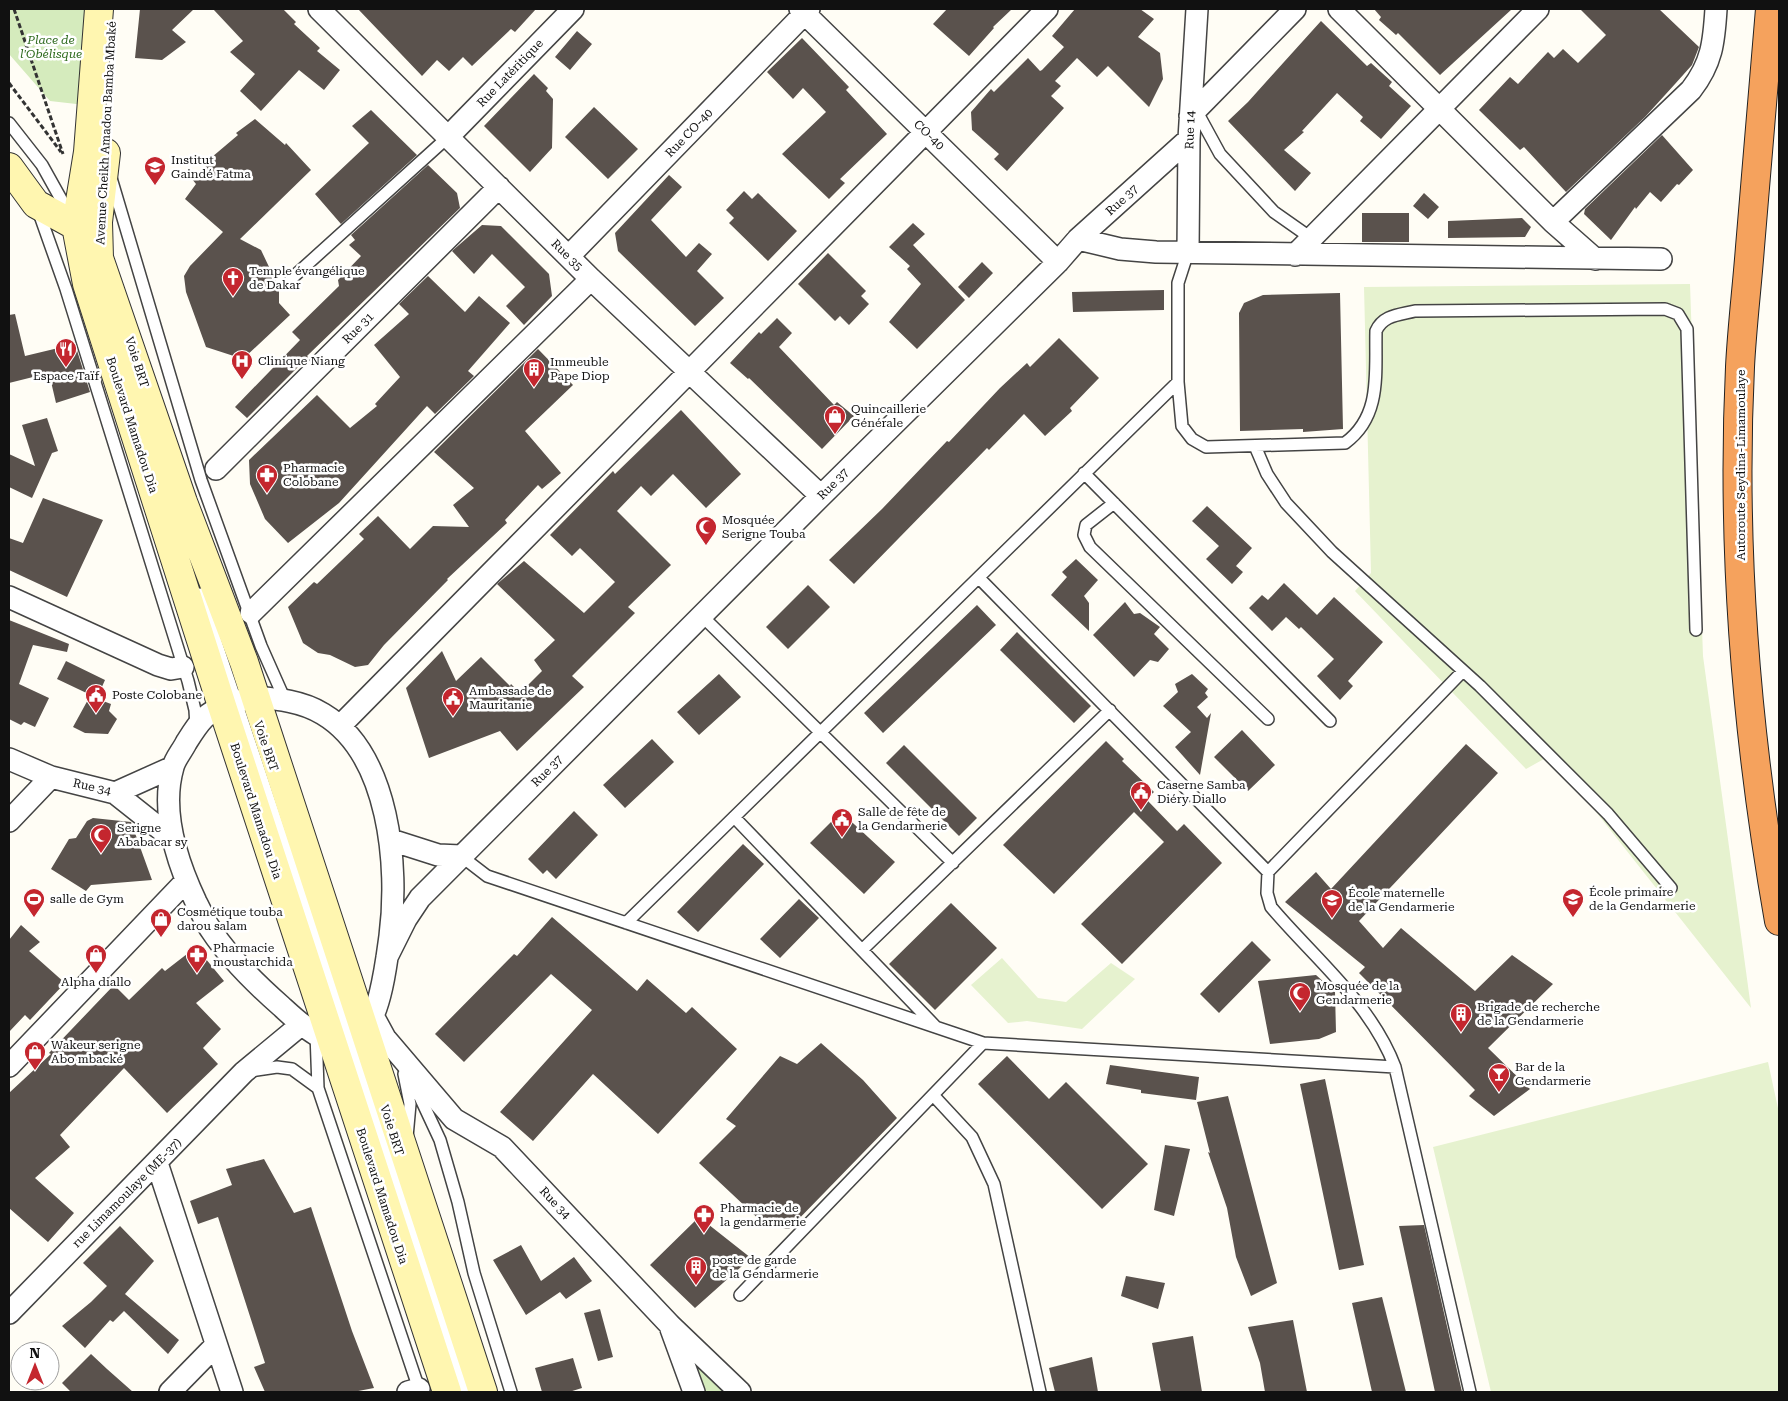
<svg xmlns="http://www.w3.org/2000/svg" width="1788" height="1401" font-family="'Roboto Serif',serif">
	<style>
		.green { fill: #d5ebbd }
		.pitch { fill: #e6f2cf }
		.building { fill: #5a524d }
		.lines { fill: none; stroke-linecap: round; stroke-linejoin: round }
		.lane-casing { stroke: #444; stroke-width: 14 }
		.street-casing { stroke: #444; stroke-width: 24 }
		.secondary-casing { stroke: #333; stroke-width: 30 }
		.highway-casing { stroke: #222; stroke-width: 30 }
		.path { stroke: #333; stroke-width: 3; stroke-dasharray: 5 2.5; stroke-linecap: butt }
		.lane { stroke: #fff; stroke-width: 11 }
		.street { stroke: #fff; stroke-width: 21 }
		.secondary { stroke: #fff6b0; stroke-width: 28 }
		.highway { stroke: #f5a25d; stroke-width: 28 }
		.labels { text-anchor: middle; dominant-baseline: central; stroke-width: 5; stroke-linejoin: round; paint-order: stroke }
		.park-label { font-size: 12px; font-style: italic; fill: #2f6b1f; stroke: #fff }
		.street-label { font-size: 12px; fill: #111; stroke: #fff }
		.poi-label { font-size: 12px; fill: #111; stroke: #fff; text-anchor: start }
	</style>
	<rect width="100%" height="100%" fill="#fffdf5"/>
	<path class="green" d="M9 9H90L85 105 50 101 9 54Z
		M694 1362 726 1392H705Z"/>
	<path class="pitch" d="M1690 284 1703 656 1751 1008 1551 755 1526 769 1355 591 1371 573 1364 287Z
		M1002 958 1038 998 1066 1002 1111 963 1135 979 1082 1029 1027 1021 1008 1023 971 985Z
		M1768 1062 1779 1113V1392H1491L1433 1147Z"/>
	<path class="building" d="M140 9H194L172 30 186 42 162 60 135 58Z
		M213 9H283L296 22 294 24 320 48 317 51 340 70 324 90 299 70 261 111 240 91 255 74 230 52 243 41Z
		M358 9H536L515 32 511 29 472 66 463 57 449 71 437 60 422 76Z
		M947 9H1012L993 27 994 28 969 56 933 24Z
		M1075 9H1140L1154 19 1138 37 1160 53 1163 79 1149 107 1108 66 1097 77 1077 58 1055 81 1061 86 1051 96 1064 108 1007 171 994 159 999 154 972 130 971 112 991 89 994 92 1028 58 1040 71 1042 70 1064 47 1052 36Z
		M1374 9H1512L1440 75 1398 33 1396 35 1379 20 1381 17Z
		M1580 9H1659L1699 47 1692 65 1675 84 1645 117 1566 192 1524 147 1520 150 1479 110 1510 77 1518 84 1548 52 1554 58 1563 49 1578 63 1606 35Z
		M1321 21 1367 66 1371 63 1392 82 1389 86 1411 106 1381 139 1360 121 1363 117 1337 93 1302 131 1304 132 1284 150 1311 173 1295 191 1228 121 1248 102Z
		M577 31 592 44 570 70 555 57Z
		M802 38 849 87 846 90 887 134 840 179 845 183 829 199 782 154 826 112 803 88 793 99 767 72Z
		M534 74 548 88 546 91 553 99 552 148 530 172 484 126Z
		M594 107 638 149 608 179 565 137Z
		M371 110 417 155 341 224 315 194 369 143 352 126Z
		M255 119 285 145 286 143 311 170 240 239 261 250 279 288V303L290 315 243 359 206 347 186 292 184 276 190 266 223 232 185 199 196 184 192 179 214 159 212 157 238 135 236 133Z
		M1662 135 1693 170 1679 185 1677 184 1661 202 1650 192 1636 209 1635 207 1611 240 1584 214 1585 209Z
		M428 165 457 193 460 208 307 356 308 357 247 418 235 407 300 340 292 332 339 286 338 280 361 256 349 245 355 240 351 235Z
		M669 175 682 187 651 220 686 257 699 243 712 254 697 271 724 298 695 326 618 251 615 233Z
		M744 191 752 199 758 193 797 231 768 261 729 223 734 218 726 210Z
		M1424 193 1439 207 1428 219 1413 206Z
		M1362 213H1409V242H1362Z
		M1522 218 1531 227 1525 237 1448 238V221Z
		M913 223 925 234 913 245 965 300 917 349 889 322 921 284 907 269 910 266 889 247Z
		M482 225 501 226 549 274 552 296 524 325 506 306 525 287 492 254 474 274 452 251Z
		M828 253 866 291 861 296 869 304 849 325 840 316 835 321 798 284Z
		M982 262 993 273 969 298 958 287Z
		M428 276 465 312 479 296 510 323 468 371 474 376 435 414 427 406 339 503 288 543 265 519 250 484 249 460 317 395 350 428 377 406 375 404 400 377 374 345 409 314 399 304Z
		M1164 290V310L1073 312 1072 292Z
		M1340 293 1343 429 1303 432V429L1240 431 1239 313 1244 303 1263 295Z
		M15 314 25 356 75 344 90 392 56 403 49 373 9 383V315Z
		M777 318 792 333 779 347 834 405 837 402 854 416 822 449 749 378 748 379 730 363 759 332 761 334Z
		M1059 338 1099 378 1070 408 1072 411 1045 436 1024 414 989 450 987 448 854 584 829 560 882 509 947 441 949 442 1000 388 1027 363 1030 367Z
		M538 349 573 385 525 431 561 473 542 489 538 485 505 520 507 523 447 579 448 580 384 645 368 665 355 667 330 655 318 653 303 643 288 607 314 582 317 584 364 539 359 534 378 516 410 549 433 526 469 527 453 505 474 488 434 452Z
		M681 410 741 474 706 508 673 474 651 496 641 486 617 511 671 565 628 607 635 613 572 676 584 687 517 751 500 731 429 758 406 688 442 651 456 681 481 657 510 686 511 684 520 693 542 671 534 660 555 640 497 584 524 561 584 613 615 582 580 548 572 556 550 535 613 471 615 474Z
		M47 418 58 451 52 453 32 498 9 487V454L35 466 22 425Z
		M43 498 103 520 67 597 9 570V538L23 543Z
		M1207 506 1252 548 1236 566 1243 572 1232 584 1206 559 1219 546 1192 521Z
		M1076 559 1098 580 1084 596 1089 603V631L1051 595 1067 577 1062 572Z
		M1284 583 1317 615 1334 597 1383 642 1348 681 1353 686 1340 700 1317 676 1334 659 1301 627 1299 629 1286 617 1272 631 1249 608 1262 595 1268 600Z
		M808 585 830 607 788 649 766 627Z
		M1125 602 1134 614 1140 613 1160 627 1154 634 1169 649 1158 662 1150 660 1134 677 1093 635Z
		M977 605 996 625 883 733 864 713Z
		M9 620 69 644 67 652 33 645 19 684 49 698 35 727 24 722 21 725 9 719Z
		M1017 632 1091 706 1074 723 1000 650Z
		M66 661 105 680 97 698 57 679Z
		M719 674 741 697 699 735 677 712Z
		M1192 674 1208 689 1205 693 1208 697 1197 707 1207 718 1211 713 1200 775 1175 747 1191 732 1163 706 1178 692 1175 684Z
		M90 696 111 704 109 711 117 719 108 734 85 733 73 727Z
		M1242 730 1275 765 1248 791 1214 757Z
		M652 739 674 762 625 808 603 785Z
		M1106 741 1124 759 1122 761 1154 792 1146 799 1177 831 1184 824 1222 863 1122 964 1081 924 1164 842 1134 812 1054 894 1003 845Z
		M1466 744 1498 773 1359 921 1383 948 1401 928 1475 991 1512 955 1553 984 1488 1048 1530 1089 1494 1116 1469 1096 1475 1090 1359 973 1365 967 1285 902 1316 872 1331 889Z
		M904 745 977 818 959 836 886 763Z
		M574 811 598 835 556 879 547 870 543 874 528 859Z
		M841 812 895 862 864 894 810 843Z
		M93 818 131 822 152 880 91 885 86 891 51 869 69 839 76 838 87 821Z
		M743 844 764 864 698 932 677 912Z
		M799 899 819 918 780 958 760 939Z
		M951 903 997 948 935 1010 889 964Z
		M552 917 637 991 647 979 686 1013 692 1007 737 1049 658 1134 593 1074 533 1141 500 1112 592 1010 551 974 464 1062 435 1034 514 954 517 956Z
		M21 925 40 942 29 951 65 983 30 1020 25 1015 9 1032V940Z
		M1252 941 1271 960 1219 1013 1200 994Z
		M196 947 224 981 196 1003 221 1029 203 1048 218 1064 167 1113 124 1068 60 1135 70 1147 35 1178 74 1213 48 1242 9 1208V1093L51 1054 49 1053 114 985 129 1000 162 968 165 971Z
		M1316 975 1335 992 1336 1032 1319 1039 1270 1044 1258 981Z
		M821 1043 863 1080 897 1118 789 1229 765 1225 699 1163 736 1126 726 1119 780 1056 797 1064Z
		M1007 1056 1049 1099 1066 1082 1148 1164 1102 1209 978 1084Z
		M1110 1065 1199 1077 1196 1100 1141 1093V1090L1106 1084Z
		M1325 1079 1364 1265 1339 1270 1300 1084Z
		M1228 1096 1277 1283 1251 1296 1236 1257 1227 1208 1208 1152 1210 1153 1197 1102Z
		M1165 1145 1190 1149 1174 1216 1154 1210Z
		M264 1159 294 1213 311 1207 352 1331 374 1388 353 1392H265L254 1367 265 1363 218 1217 198 1224 190 1201 232 1185 226 1169Z
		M699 1217 751 1258 695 1308 650 1265Z
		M1424 1225 1462 1392H1435L1399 1226Z
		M120 1226 154 1261 125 1294 179 1340 168 1354 124 1311 113 1322 110 1320 85 1348 62 1326 91 1302 107 1286 83 1263Z
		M521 1245 541 1281 574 1257 592 1281 566 1299 560 1292 526 1315 493 1260Z
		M1126 1276 1165 1283 1158 1309 1121 1296Z
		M1382 1297 1406 1392H1372L1352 1303Z
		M600 1309 613 1357 598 1361 584 1313Z
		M1293 1320 1307 1392H1265L1260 1363 1248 1327Z
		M1193 1336 1202 1392H1161L1152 1343Z
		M91 1354 107 1369 133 1392H71L62 1383Z
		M1092 1357 1098 1392H1055L1049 1368Z
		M573 1358 582 1388 569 1392H542L535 1368Z"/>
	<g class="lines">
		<g class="lane-casing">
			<path id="lane" d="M1196 110 1220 154 1274 212 1311 238
				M9 123 42 165 71 217
				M111 178 201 480 261 646 285 700
				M38 210 66 289 188 681 195 710 196 727
				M1188 252 1178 283V382L1182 426 1192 439 1206 447 1345 443C1382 416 1375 373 1376 331 1383 315 1399 315 1415 311L1665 309 1678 314 1687 329 1696 630
				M291 279 448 137
				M1255 446 1267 474 1286 503 1332 552 1480 686 1608 814 1671 888
				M1084 473 1330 721
				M1114 503 1086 525 1084 535 1090 547 1268 719
				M979 578 1268 872
				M200 594 335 996 464 1392
				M702 616 953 863
				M1462 672 1268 872 1267 893 1271 907C1314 958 1371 1003 1395 1067L1470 1392
				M734 817 935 1026
				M461 856 487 876 983 1043 1395 1067
				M626 923 1178 382
				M862 950 1110 710
				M316 1033 318 1088 420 1392
				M251 1071 277 1067 292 1069 318 1088
				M404 1074 410 1104 407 1137
				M412 1080 440 1140 458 1202 474 1273 511 1392
				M933 1095 972 1137 994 1184 1040 1392
				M740 1295 983 1043"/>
		</g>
		<g class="street-casing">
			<path id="street" d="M319 9 591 279 821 496
				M800 9 1058 262
				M1339 9 1553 222 1595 259
				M1190 116 1295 9
				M448 137 573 9
				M1553 222 1691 90C1712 63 1714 42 1716 9
				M1078 239 1120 249 1156 252 1661 259
				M1188 252 1189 139 1197 9
				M1295 255 1538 9
				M569 256 809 9
				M216 469 499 187
				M9 597 158 665 171 669 183 667
				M251 613 591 279
				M254 697C278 699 302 701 323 714 390 754 399 867 390 936 387 958 381 1011 366 1027 359 1034 344 1041 333 1041 317 1040 293 1017 281 1006 256 984 230 959 211 930 205 922 201 911 196 902 177 862 160 812 173 767 175 759 182 751 186 743 191 735 197 725 204 718 218 705 236 702 254 697Z
				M340 726 1047 9
				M9 759 51 777 115 793 173 767
				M115 793 173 839
				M9 821 51 777
				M391 840 438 855 461 856
				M387 957 406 919 420 898 821 496 1058 262 1078 239 1189 139
				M372 1014 385 1038 454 1119 502 1147 670 1325 740 1392
				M9 1066 186 881
				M157 1163 232 1392
				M9 1313 244 1072 302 1024
				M671 1329 694 1392
				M170 1392 215 1346
				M408 1392 419 1389"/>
		</g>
		<g class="secondary-casing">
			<path id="secondary" d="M99 9 88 152 76 226 87 284 222 706 447 1392
				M9 167 36 204 76 226 91 244 99 258 183 502 244 662 483 1392
				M99 258 98 222 106 153"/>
		</g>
		<g class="highway-casing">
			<path id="highway" d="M1770 9C1763 88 1757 168 1750 247 1747 287 1742 327 1740 367 1731 551 1747 739 1779 921"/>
		</g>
		<path class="path" d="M14 9 63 154
			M9 83 61 152"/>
		<use href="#lane" class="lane"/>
		<use href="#street" class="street"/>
		<use href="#secondary" class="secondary"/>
		<use href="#highway" class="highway"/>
	</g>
	<defs>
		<g id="school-pin" transform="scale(1.125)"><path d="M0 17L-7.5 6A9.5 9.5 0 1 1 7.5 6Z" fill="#c4262e" stroke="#fff"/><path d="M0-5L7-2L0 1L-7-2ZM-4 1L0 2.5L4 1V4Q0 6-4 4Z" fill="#fff"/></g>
		<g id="church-pin" transform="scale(1.125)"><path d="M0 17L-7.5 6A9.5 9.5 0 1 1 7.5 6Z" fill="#c4262e" stroke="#fff"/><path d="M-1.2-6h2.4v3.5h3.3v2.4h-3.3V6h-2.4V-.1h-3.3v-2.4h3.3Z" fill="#fff"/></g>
		<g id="restaurant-pin" transform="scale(1.125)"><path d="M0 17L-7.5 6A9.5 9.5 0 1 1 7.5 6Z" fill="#c4262e" stroke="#fff"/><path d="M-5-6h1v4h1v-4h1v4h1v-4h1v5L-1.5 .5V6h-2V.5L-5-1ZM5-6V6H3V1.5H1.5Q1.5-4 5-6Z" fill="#fff"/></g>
		<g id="hospital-pin" transform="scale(1.125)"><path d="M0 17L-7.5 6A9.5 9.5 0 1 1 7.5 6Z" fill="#c4262e" stroke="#fff"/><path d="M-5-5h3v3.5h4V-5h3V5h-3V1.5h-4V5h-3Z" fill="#fff"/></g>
		<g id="building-pin" transform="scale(1.125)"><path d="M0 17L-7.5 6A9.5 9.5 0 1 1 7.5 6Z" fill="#c4262e" stroke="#fff"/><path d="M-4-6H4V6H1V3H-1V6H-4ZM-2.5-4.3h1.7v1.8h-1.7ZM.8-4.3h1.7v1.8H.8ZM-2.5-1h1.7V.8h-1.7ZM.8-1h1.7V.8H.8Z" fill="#fff"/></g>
		<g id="shop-pin" transform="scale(1.125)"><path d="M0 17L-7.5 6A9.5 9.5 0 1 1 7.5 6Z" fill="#c4262e" stroke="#fff"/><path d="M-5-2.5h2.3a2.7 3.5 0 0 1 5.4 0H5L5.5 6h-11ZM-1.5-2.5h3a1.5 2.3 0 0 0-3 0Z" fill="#fff"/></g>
		<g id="pharmacy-pin" transform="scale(1.125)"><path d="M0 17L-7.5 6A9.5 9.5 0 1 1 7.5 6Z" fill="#c4262e" stroke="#fff"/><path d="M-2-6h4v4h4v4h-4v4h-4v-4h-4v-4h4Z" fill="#fff"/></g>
		<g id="mosque-pin" transform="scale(1.125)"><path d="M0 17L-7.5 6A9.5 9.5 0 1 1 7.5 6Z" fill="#c4262e" stroke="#fff"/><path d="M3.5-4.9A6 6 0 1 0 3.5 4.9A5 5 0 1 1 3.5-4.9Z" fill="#fff"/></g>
		<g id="civic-pin" transform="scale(1.125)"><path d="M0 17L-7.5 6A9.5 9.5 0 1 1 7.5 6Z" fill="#c4262e" stroke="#fff"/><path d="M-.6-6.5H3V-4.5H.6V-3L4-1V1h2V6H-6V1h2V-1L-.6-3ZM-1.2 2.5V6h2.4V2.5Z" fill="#fff"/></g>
		<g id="stadium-pin" transform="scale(1.125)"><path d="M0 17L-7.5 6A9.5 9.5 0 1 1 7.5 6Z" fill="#c4262e" stroke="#fff"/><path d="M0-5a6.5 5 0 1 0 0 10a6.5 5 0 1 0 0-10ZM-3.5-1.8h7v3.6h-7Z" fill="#fff"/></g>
		<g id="bar-pin" transform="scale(1.125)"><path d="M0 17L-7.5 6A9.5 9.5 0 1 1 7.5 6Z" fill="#c4262e" stroke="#fff"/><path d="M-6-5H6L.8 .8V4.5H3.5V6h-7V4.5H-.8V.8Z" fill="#fff"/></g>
	</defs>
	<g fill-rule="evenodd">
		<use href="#school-pin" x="155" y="167"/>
		<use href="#church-pin" x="233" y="278"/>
		<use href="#restaurant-pin" x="66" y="349"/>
		<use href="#hospital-pin" x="242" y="361"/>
		<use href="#building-pin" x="534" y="369"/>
		<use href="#shop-pin" x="835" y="416"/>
		<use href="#pharmacy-pin" x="267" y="475"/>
		<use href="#mosque-pin" x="706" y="527"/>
		<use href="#civic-pin" x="96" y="695"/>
		<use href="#civic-pin" x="453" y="698"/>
		<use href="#civic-pin" x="1141" y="792"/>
		<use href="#civic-pin" x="842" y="819"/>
		<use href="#mosque-pin" x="101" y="835"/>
		<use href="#stadium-pin" x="34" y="899"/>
		<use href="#school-pin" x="1573" y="899"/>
		<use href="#school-pin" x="1332" y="900"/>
		<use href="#shop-pin" x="161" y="919"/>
		<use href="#shop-pin" x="96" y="955"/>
		<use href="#pharmacy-pin" x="197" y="955"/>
		<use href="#mosque-pin" x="1300" y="993"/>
		<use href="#building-pin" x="1461" y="1014"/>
		<use href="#shop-pin" x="35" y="1052"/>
		<use href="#bar-pin" x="1499" y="1074"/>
		<use href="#pharmacy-pin" x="704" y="1215"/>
		<use href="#building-pin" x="696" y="1267"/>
	</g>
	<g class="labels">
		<g class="park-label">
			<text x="51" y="40">Place de<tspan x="51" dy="14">l'Obélisque</tspan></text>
		</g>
		<g class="street-label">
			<text transform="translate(510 73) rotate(-46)">Rue Latéritique</text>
			<text transform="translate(1190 130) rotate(-88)">Rue 14</text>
			<text transform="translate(106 133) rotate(-87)">Avenue Cheikh Amadou Bamba Mbaké</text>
			<text transform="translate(689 133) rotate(-46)">Rue CO-40</text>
			<text transform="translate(929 135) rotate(44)">CO-40</text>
			<text transform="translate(1122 200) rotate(-42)">Rue 37</text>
			<text transform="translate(567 255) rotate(45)">Rue 35</text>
			<text transform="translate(358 328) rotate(-45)">Rue 31</text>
			<text transform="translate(137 362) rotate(72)">Voie BRT</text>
			<text transform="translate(132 425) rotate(72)">Boulevard Mamadou Dia</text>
			<text transform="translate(1741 465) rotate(-90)">Autoroute Seydina-Limamoulaye</text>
			<text transform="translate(833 484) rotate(-45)">Rue 37</text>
			<text transform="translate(266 746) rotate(71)">Voie BRT</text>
			<text transform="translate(547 771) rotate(-45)">Rue 37</text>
			<text transform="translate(92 787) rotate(13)">Rue 34</text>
			<text transform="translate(256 811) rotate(72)">Boulevard Mamadou Dia</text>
			<text transform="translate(392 1130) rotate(72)">Voie BRT</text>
			<text transform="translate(127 1193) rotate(-45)">rue Limamoulaye (ME-37)</text>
			<text transform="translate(382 1196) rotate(72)">Boulevard Mamadou Dia</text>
			<text transform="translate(555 1203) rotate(47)">Rue 34</text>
		</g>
		<g class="poi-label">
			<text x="171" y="160">Institut<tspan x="171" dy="14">Gaindé Fatma</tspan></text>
			<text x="249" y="271">Temple évangélique<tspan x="249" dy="14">de Dakar</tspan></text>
			<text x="258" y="361">Clinique Niang</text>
			<text x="550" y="362">Immeuble<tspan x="550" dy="14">Pape Diop</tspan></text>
			<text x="66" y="376" text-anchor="middle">Espace Taïf</text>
			<text x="851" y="409">Quincaillerie<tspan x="851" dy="14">Générale</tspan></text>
			<text x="283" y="468">Pharmacie<tspan x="283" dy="14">Colobane</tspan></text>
			<text x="722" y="520">Mosquée<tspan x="722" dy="14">Serigne Touba</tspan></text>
			<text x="469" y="691">Ambassade de<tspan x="469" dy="14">Mauritanie</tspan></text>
			<text x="112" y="695">Poste Colobane</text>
			<text x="1157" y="785">Caserne Samba<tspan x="1157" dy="14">Diéry Diallo</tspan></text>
			<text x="858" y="812">Salle de fête de<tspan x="858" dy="14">la Gendarmerie</tspan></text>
			<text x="117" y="828">Serigne<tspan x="117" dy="14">Ababacar sy</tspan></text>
			<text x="1589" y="892">École primaire<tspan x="1589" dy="14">de la Gendarmerie</tspan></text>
			<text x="1348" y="893">École maternelle<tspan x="1348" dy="14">de la Gendarmerie</tspan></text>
			<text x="50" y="899">salle de Gym</text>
			<text x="177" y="912">Cosmétique touba<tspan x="177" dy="14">darou salam</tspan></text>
			<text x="213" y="948">Pharmacie<tspan x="213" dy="14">moustarchida</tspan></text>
			<text x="96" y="982" text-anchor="middle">Alpha diallo</text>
			<text x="1316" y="986">Mosquée de la<tspan x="1316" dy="14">Gendarmerie</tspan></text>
			<text x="1477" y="1007">Brigade de recherche<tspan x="1477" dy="14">de la Gendarmerie</tspan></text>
			<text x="51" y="1045">Wakeur serigne<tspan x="51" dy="14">Abo mbacké</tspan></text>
			<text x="1515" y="1067">Bar de la<tspan x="1515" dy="14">Gendarmerie</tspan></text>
			<text x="720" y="1208">Pharmacie de<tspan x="720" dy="14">la gendarmerie</tspan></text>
			<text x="712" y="1260">poste de garde<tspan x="712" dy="14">de la Gendarmerie</tspan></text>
		</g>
	</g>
	<rect width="1788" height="1401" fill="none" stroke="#111111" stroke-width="20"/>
	<g transform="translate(35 1366)"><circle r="24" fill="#ffffff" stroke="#a0a0a0"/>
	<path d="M0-4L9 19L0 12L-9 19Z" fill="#c4262e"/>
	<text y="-8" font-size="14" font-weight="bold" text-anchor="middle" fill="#111111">N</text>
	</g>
</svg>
